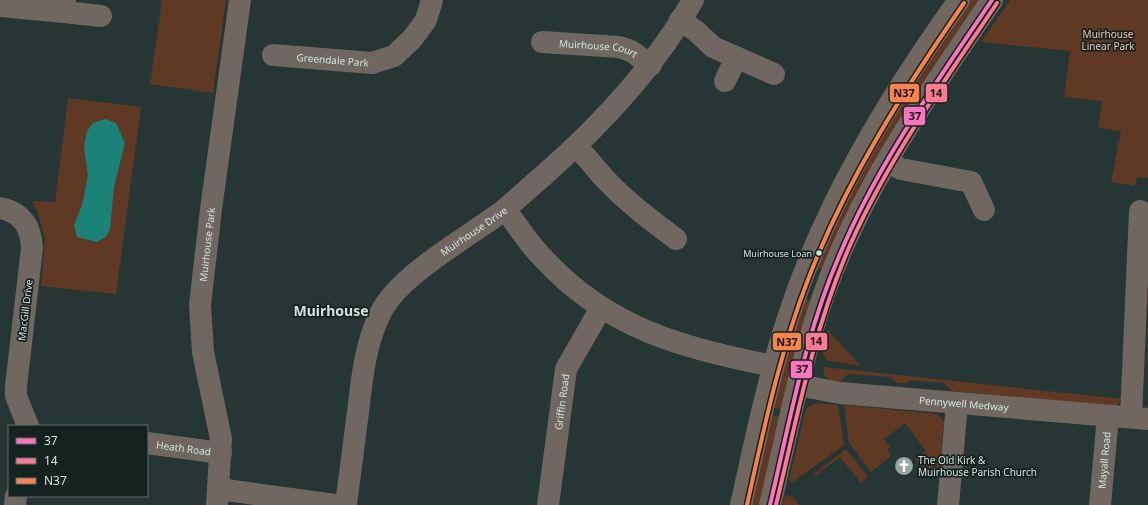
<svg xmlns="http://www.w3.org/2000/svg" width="1148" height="505" font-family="'Noto Sans',sans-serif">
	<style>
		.green { fill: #603924 }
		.water { fill: #1a8276 }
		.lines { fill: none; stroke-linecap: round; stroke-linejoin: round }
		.minor { stroke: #706760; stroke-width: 22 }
		.bus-1-casing { stroke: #142220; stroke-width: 7 }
		.bus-2-casing { stroke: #142220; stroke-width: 7 }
		.bus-3-casing { stroke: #142220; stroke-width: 7 }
		.bus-1 { stroke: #fc73be; stroke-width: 4 }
		.bus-2 { stroke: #fe7a93; stroke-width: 4 }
		.bus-3 { stroke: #f8844c; stroke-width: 4 }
		.bus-dot { fill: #d1e3df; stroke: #142220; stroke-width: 1.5 }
		.labels { text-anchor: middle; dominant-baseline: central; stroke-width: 3.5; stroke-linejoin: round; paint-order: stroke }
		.bus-label { font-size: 9px; fill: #d1e3df; stroke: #142220; text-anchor: end }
		.park-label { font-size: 10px; fill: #f4c6b1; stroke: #142220 }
		.street-label { font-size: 10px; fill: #d1e3df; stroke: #142220 }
		.poi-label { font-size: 10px; fill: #d1e3df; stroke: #142220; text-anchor: start }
		.district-label { font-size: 14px; font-weight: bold; fill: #d1e3df; stroke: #142220 }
		.line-badge { stroke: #142220; stroke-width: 1.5 }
		.pale-badge-label { font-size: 11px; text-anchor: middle; font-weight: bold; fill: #111 }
	</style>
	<rect width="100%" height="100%" fill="#253634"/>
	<path class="green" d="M162 0H226L213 93 150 84Z
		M971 0H983L822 269 819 268 817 266 831 232 899 105Z
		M1010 0H1148V178L1138 177 1134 186 1111 182 1121 131 1098 128 1102 101 1064 97 1070 51 981 42Z
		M68 98 141 107 116 294 41 286 45 240 38 213 32 201 55 202Z
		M805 299 812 300 783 410 770 407Z
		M828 330 861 366 826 360 822 352Z
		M823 367 1122 399 1116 407 952 391 944 383 910 380 906 383H896L891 377 848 374 840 382 830 380 824 375Z
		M815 403 838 405 844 445 793 482 789 481 805 412 807 408Z
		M844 405 938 414 944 422 939 472 926 473 915 459 926 451 905 423 884 439 890 447 887 450 891 456 871 472 849 443Z
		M769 415 782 417 761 505H747Z
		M846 449 868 477 861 483 840 457 815 476 814 474Z
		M785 495 793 497 799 505H783Z"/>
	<path class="water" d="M105 119 116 123 125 143 114 187 110 229 106 237 97 242 77 237 74 225 82 205 88 176 84 147 87 131 93 123Z"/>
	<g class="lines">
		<g class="minor">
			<path d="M65 0 64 12 101 16"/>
			<path d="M0 6 64 12"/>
			<path d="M680 20 696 31 713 47 774 74"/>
			<path id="s1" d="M542 42 619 47 631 51 651 65"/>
			<path id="s2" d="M273 55 372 63 394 56 412 39 426 20 432 0"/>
			<path d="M725 81 736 58"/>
			<path d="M576 147C588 157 596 170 607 181 628 203 652 221 676 239"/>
			<path d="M887 161 901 169 971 182 984 210"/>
			<path d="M0 208C22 212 31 227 32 248L16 386V396L28 426"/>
			<path d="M505 209C517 225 528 243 542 257 608 329 680 347 773 366"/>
			<path id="s3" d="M798 385 840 393 1148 419"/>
			<path d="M1131 417 1140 211"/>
			<path id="s4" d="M147 443 221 453"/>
			<path d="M219 489 335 505"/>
			<path d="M15 505 16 496"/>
			<path id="s5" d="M217 505 221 439 203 352 200 305 211 209 240 0"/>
			<path id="s6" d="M346 505C350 474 354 443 358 412 362 378 365 344 381 312 400 274 469 237 504 210 517 199 530 187 543 176 601 125 655 68 693 0"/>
			<path id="s7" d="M548 505 566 369 601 308"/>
			<path d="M741 505C755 442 768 379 788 318 825 203 889 98 959 0"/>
			<path d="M770 505C787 434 800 363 824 294 862 186 929 93 992 0"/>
			<path d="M948 505 957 404"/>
			<path id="s8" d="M1100 505 1108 416"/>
		</g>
		<g class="bus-1-casing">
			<path id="bus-1" d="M770 505C790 421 805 334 840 254 878 163 937 82 992 0"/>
		</g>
		<g class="bus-2-casing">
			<path id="bus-2" d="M776 505C796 422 812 337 845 257 883 166 942 85 997 3"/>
		</g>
		<g class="bus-3-casing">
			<path id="bus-3" d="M747 505C764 428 780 351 809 277 847 179 904 90 964 3"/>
		</g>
		<use href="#bus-1" class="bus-1"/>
		<use href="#bus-2" class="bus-2"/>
		<use href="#bus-3" class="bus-3"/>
	</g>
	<defs>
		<g id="church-disc" transform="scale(1)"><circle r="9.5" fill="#95a6a3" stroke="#142220"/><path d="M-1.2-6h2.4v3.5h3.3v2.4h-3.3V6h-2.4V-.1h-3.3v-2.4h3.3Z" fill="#fff"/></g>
	</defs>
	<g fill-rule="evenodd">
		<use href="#church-disc" x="904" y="466"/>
	</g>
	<circle class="bus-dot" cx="819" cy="253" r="3.5"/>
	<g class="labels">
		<g class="bus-label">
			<text x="812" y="253">Muirhouse Loan</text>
		</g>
		<g class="park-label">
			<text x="1108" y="34">Muirhouse<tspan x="1108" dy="12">Linear Park</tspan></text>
		</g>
		<g class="street-label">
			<text stroke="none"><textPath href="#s1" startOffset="57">Muirhouse Court</textPath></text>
			<text stroke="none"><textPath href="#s2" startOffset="60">Greendale Park</textPath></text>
			<text stroke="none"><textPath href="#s6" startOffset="321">Muirhouse Drive</textPath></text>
			<text stroke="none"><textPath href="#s5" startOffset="263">Muirhouse Park</textPath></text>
			<text transform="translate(25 310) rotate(-83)">MacGill Drive</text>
			<text stroke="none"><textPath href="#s7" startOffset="104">Griffin Road</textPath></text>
			<text stroke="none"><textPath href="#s3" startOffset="167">Pennywell Medway</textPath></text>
			<text stroke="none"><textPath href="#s4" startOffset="37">Heath Road</textPath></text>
			<text stroke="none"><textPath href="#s8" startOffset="45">Mayall Road</textPath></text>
		</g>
		<g class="poi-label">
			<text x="918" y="460">The Old Kirk &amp;<tspan x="918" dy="12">Muirhouse Parish Church</tspan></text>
		</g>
		<g class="district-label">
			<text x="331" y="310">Muirhouse</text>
		</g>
	</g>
	<g class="line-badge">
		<rect x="925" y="83" width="23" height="20" rx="4" fill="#fe7a93"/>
		<rect x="889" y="83" width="31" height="20" rx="4" fill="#f8844c"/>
		<rect x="903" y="106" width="23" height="20" rx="4" fill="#fc73be"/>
		<rect x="805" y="332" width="23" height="19" rx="4" fill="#fe7a93"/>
		<rect x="772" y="332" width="30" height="19" rx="4" fill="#f8844c"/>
		<rect x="790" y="360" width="23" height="19" rx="4" fill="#fc73be"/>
	</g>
	<g class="pale-badge-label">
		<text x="936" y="97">14</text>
		<text x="904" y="97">N37</text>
		<text x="915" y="120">37</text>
		<text x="816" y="345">14</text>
		<text x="787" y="346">N37</text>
		<text x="802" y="373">37</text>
	</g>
	<rect x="8" y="425" width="140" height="72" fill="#142220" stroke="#606f6c"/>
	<rect x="16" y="438" width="20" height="6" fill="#fc73be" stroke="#606f6c"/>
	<text x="44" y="445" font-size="12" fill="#d1e3df">37</text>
	<rect x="16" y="458" width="20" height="6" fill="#fe7a93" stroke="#606f6c"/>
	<text x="44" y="465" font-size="12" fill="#d1e3df">14</text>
	<rect x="16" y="478" width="20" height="6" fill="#f8844c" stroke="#606f6c"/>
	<text x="44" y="485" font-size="12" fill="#d1e3df">N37</text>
</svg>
